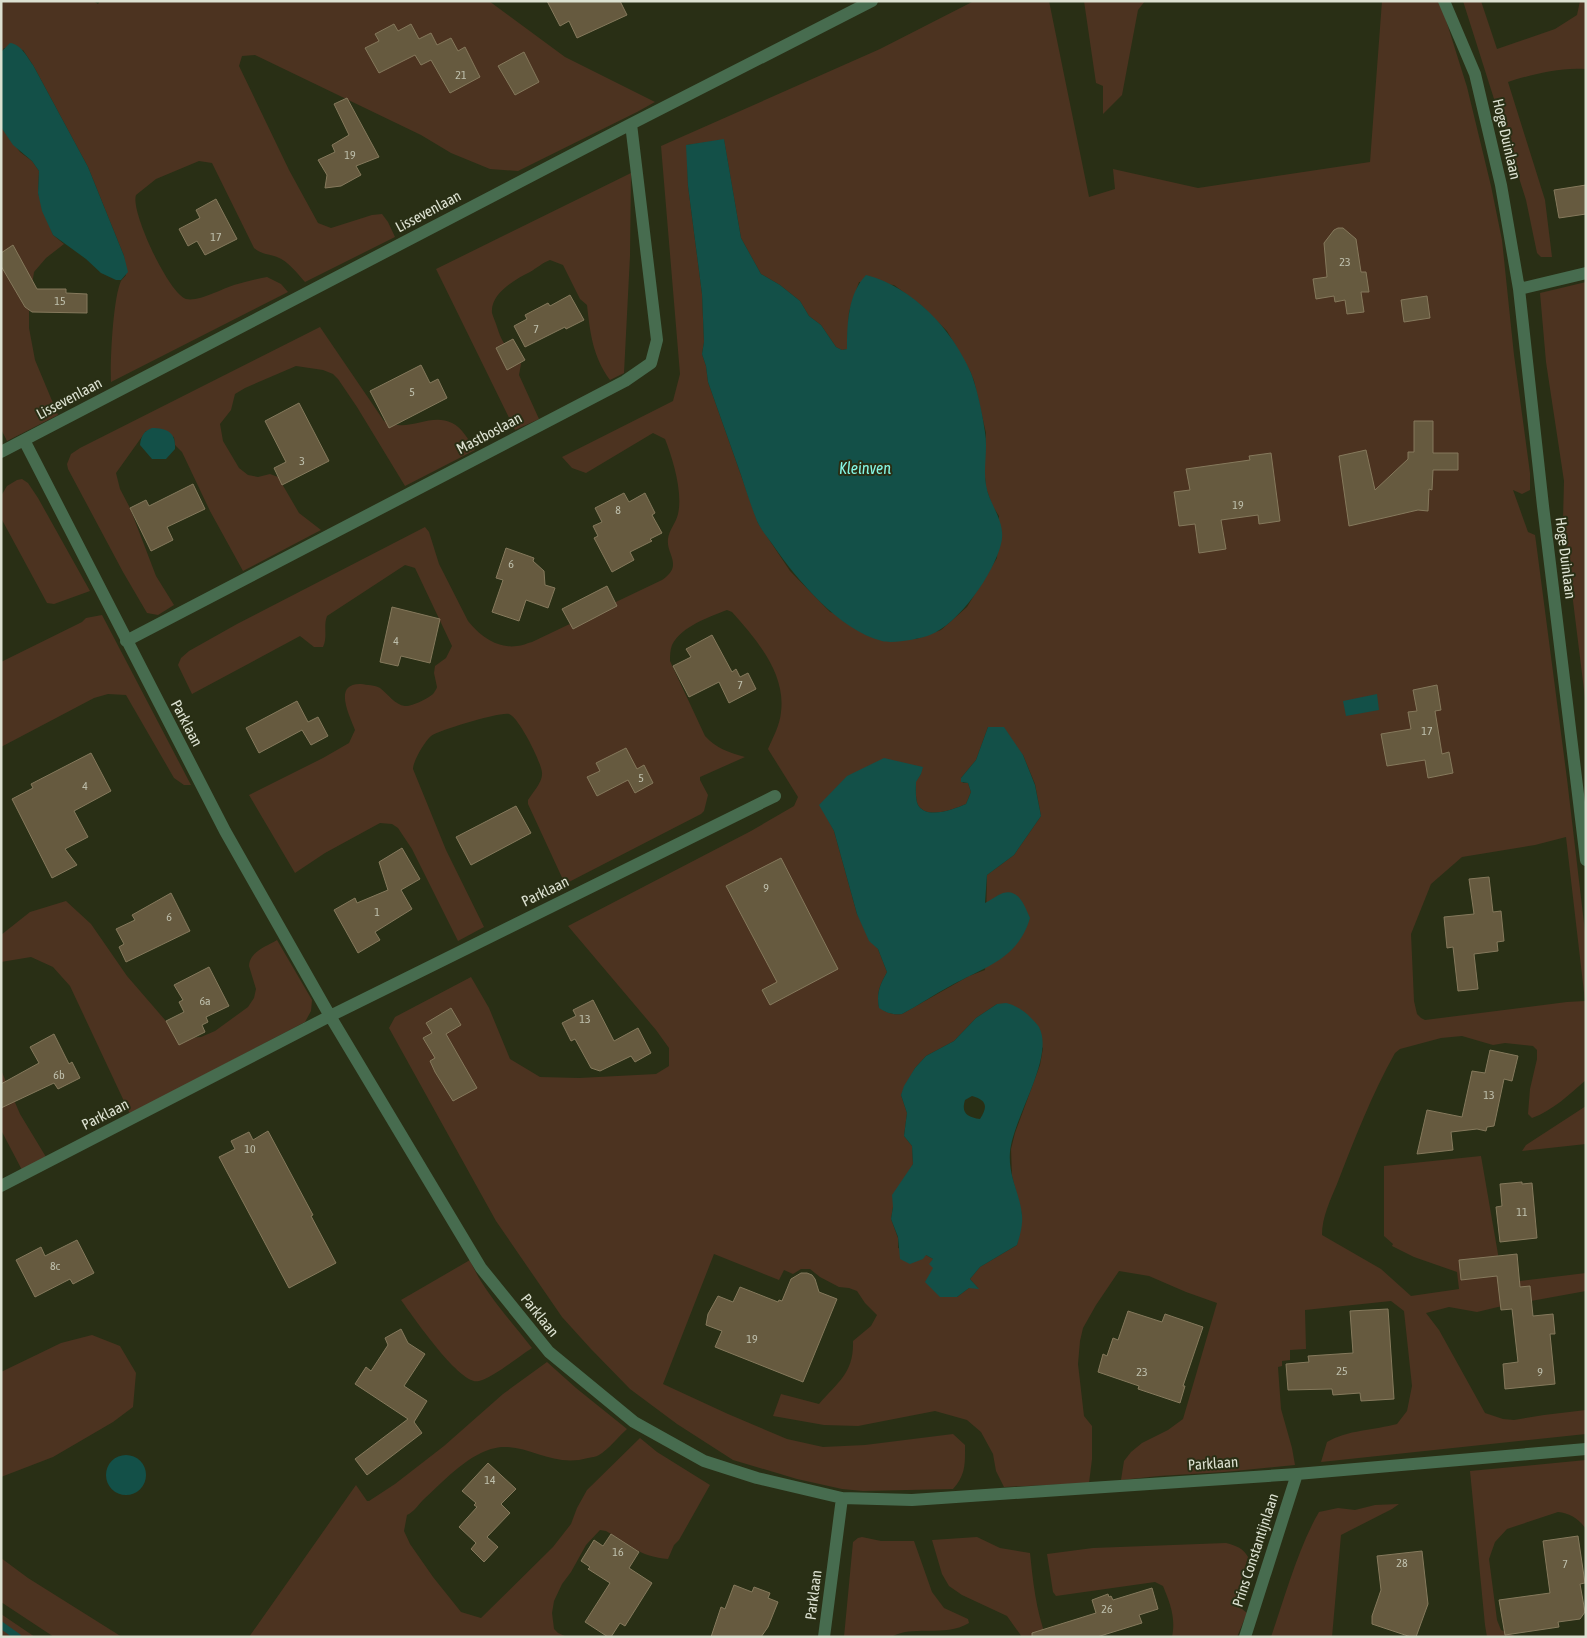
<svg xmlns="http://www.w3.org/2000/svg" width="1587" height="1638" font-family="'Asap Condensed',sans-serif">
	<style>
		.green { fill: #4c3320; fill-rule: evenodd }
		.water { fill: #135048; fill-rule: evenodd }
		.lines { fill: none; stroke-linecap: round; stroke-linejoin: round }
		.stream { stroke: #135048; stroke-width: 7 }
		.building { fill: #665a3f; stroke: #85795c }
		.minor { stroke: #476c4f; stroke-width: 12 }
		.labels { text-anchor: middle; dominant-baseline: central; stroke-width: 4; stroke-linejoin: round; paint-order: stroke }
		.number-label { font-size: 12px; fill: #bebfac }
		.street-label { font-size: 15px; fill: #dce1d1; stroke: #292f15 }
		.water-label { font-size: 16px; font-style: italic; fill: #87f8e6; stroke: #292f15 }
	</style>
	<rect width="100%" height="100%" fill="#292f15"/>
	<path class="green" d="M1 1H93L98 4 100 1H489L565 57 655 102 637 112 518 171 490 169 451 153 421 135 255 55 242 56 239 66 289 170 318 223 331 228 372 215 382 214 388 222 395 237 305 282C296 272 289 262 277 257 268 254 261 254 254 248L212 163 199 161 156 179 136 195C130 211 169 294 186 299 199 302 221 289 234 285 245 282 256 279 267 277L281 284 288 292 111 382C110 362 113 298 121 281 122 279 125 277 126 275L124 256 88 167 33 65 23 50 4 48 1 52Z
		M974 1H1049L1089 197 1115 189 1113 169 1198 188 1370 162 1382 1H1440L1467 87 1491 186 1502 240 1514 355 1530 473V490L1522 494 1513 490 1528 532 1535 535 1536 542 1567 779 1586 940V1080C1570 1094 1552 1111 1532 1118L1528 1114 1530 1089 1537 1059V1050L1533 1046 1505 1043 1493 1045 1462 1036 1441 1038 1400 1049 1395 1053C1372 1094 1354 1140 1337 1184 1330 1201 1322 1217 1322 1235L1381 1269 1411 1296 1459 1289 1457 1272 1414 1257 1392 1246 1393 1244 1384 1236V1166L1481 1156 1503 1283 1586 1273V1291L1498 1307 1477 1312 1449 1307 1426 1313 1439 1330 1485 1413 1503 1419 1514 1420 1544 1415 1586 1410V1434L1321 1462 1327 1442C1347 1430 1375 1430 1397 1424L1407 1411 1412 1386 1404 1311 1391 1301 1305 1310 1306 1349 1290 1350V1360L1282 1361V1366L1278 1367 1281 1409 1292 1448 1295 1465 1224 1472 1159 1476 1121 1480 1124 1461 1131 1452 1142 1443 1168 1430 1183 1419 1217 1303 1186 1292 1149 1276 1119 1271 1096 1305 1083 1328 1080 1341 1078 1364 1084 1416 1092 1426V1459L1089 1483 1004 1487 996 1471 993 1454 981 1432 967 1420 935 1411 858 1426 824 1425 773 1416 781 1394 819 1404C838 1382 854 1373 853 1341L871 1326 877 1315 865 1303 857 1291 849 1288 839 1287 820 1277 810 1269H801L793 1274 784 1270 779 1280 714 1254 663 1384 728 1414 787 1439 823 1447 865 1445 953 1434 965 1445C965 1464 966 1474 953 1489L863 1491 842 1489 797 1479 733 1460 677 1424 630 1389 591 1349 562 1317 496 1221 389 1028 395 1017 471 977 489 1008 510 1059 540 1077 579 1078 656 1074 669 1066V1048L656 1030 568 926 751 831 794 806 798 797 768 749C773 737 780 725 781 712 786 673 756 639 732 612L727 610C709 617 682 626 672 645 670 650 670 656 670 661L705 736C717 749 728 752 745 757L700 777V780L708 795 704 811 701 814 565 884 528 804V800C532 793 543 782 542 773 542 763 518 716 509 714 499 712 440 730 431 736 425 741 413 761 413 769L446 850 484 927 458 941 412 849 398 828 392 824 380 823 325 853 295 873 249 795 323 758 349 743 355 730C350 716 332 683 361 684 367 685 375 685 380 688 388 694 395 705 405 706 411 707 429 698 433 694 434 693 437 688 437 687L434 673 435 666 446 658 452 646 415 568 405 565 327 616C323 627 328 636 323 647H314L300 636 192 694 178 665 181 658 189 651 237 624 425 527 429 532 439 564 468 621C479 635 497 649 517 646 522 646 527 643 532 642L662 580C684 565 666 555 668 539 669 530 676 523 678 514 683 493 673 459 665 439L653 433 586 473 572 468 562 457 673 401 680 374 661 146 880 49ZM724 140 741 238 761 274 780 285 800 301 809 316 821 325 836 347 842 350 847 349 849 312 859 282 894 285 922 306 947 331 970 371 974 381 986 433 984 466 986 488 992 505 999 516 997 558 967 607 941 630 916 639 830 612 790 571 758 523 708 382 706 366 702 354 704 342 702 294 688 186 687 145ZM988 727 1023 755 1035 784 1041 816 1014 855 987 875 985 970 969 976 902 1014C892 1015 887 1013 879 1007 876 993 880 985 887 972L878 949 857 914 834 831 820 804 921 774 916 781C916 788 915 799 918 805 927 820 954 809 966 804L971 792 968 783H963L961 778 976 760ZM1566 837 1585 1001 1567 1002 1425 1020 1421 1018 1417 1014 1414 1001 1411 934 1431 884 1462 857 1535 845ZM997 1004 1043 1048 1040 1065 1015 1133 1011 1149 1012 1176 1022 1215 1017 1245 980 1267 970 1279 978 1288H969L957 1297 933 1268V1259L926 1255 898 1248V1238L891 1219 893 1207 906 1177 913 1164 912 1146 904 1136 907 1113 901 1095 915 1068 926 1056 954 1041 976 1018Z
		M1084 1H1145L1138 10 1122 95 1103 114V86L1096 83Z
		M1463 1H1481L1497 49 1555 29 1577 15 1580 1H1586V69C1560 67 1533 74 1508 82L1545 200 1552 257H1541L1537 253 1526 200Z
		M1 127 20 152 32 161 39 171 38 193 53 235 64 244 46 258 34 272 29 304V328L35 360 58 415 7 441 1 429Z
		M631 173 630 256 624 373 610 380C593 357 590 333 587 305L580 299 563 265 550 260C542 263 537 268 530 272 516 279 490 293 492 313 493 317 496 323 497 327 503 345 505 346 520 357L521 364 519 375 539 419 515 430 436 269Z
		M1586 282V706L1563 520 1564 481 1546 362 1540 293Z
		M320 327 384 421C409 434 429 412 452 423 462 427 469 441 475 450L405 486 357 407 338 379 333 374 323 370 296 366 245 388 235 394 231 410 220 424 223 441 239 468 248 475 258 477 270 474 278 477 299 513 321 530 243 571 210 511 182 452 175 445 174 437 146 431 116 473 120 489 130 508 156 576 174 605 158 615 147 613 123 572 68 469 67 464 71 454 80 448Z
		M22 479 28 483 38 498 90 591 54 604 47 603 1 518V496L7 486 17 480Z
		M102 615 191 785H184L174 778 126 695 108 694 94 698 1 747V662L82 622 86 618Z
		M66 901 91 924 127 976 178 1035 188 1038 201 1037 215 1031 248 1007 254 998 256 989 249 966C250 951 266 947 277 940L312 1000 311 1011 305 1022 130 1114 70 986 53 967 31 957 1 962V935L30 912Z
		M1 1070 20 1114 46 1157 22 1170 1 1130Z
		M1586 1106V1144L1522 1151 1526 1145Z
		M470 1260C482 1290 512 1322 532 1348 518 1357 494 1377 479 1381 461 1387 412 1315 401 1300Z
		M92 1335 120 1346 136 1373 133 1407 113 1422 53 1457 1 1477V1372L61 1343Z
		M547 1362 576 1388 627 1429C619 1436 608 1450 599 1455 596 1457 591 1457 588 1458 550 1469 523 1439 491 1449 465 1457 443 1482 423 1500 418 1505 414 1512 407 1515L404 1531 410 1544 433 1577 461 1612 481 1618 553 1547 571 1524 577 1508 587 1490 640 1438 657 1452 710 1485 679 1540 674 1545 668 1559C641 1557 629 1545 606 1531L600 1530 586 1545 571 1572 562 1584 554 1601 552 1613 554 1629 558 1633 567 1637H249L356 1485 367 1501H369L395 1484 444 1446 503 1394Z
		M1586 1460V1529C1579 1519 1570 1513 1558 1512L1507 1529 1495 1542 1489 1559 1497 1620 1501 1630 1517 1637H1487L1485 1625 1470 1471Z
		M1399 1504 1392 1509 1341 1535 1332 1637H1271C1285 1597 1298 1548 1319 1512L1338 1508 1355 1510 1375 1505Z
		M862 1537 881 1541H914L932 1592 944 1608 968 1619 969 1623C943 1638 915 1624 891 1637H844L853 1542 858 1538Z
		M977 1537 1000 1548 1030 1553C1033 1582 1036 1610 1046 1637H1022L1007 1616 962 1595 949 1586 942 1574 932 1540Z
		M1226 1543C1237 1546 1243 1548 1248 1557L1238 1591 1237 1605 1247 1613 1237 1637H1172C1176 1618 1170 1603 1163 1586L1155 1582 1056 1596 1053 1592 1047 1554 1093 1548Z
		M1 1558 28 1578 122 1637H54L1 1602Z
		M1 1614 35 1637H1Z"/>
	<path class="water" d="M10 43C21 44 27 57 33 65L88 167 124 256 128 272 121 280H116L101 273 86 259 53 235 42 211 38 193 39 171 32 161 13 145 1 127V52Z
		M724 139 741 238 761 274 780 285 800 301 809 316 821 325 836 347 842 350 847 349C847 323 848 294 866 275 913 287 952 329 971 373 977 388 983 416 985 432 988 450 983 468 986 485 989 505 1007 522 1001 544 994 573 959 624 930 635 919 639 893 644 882 641 839 630 797 580 773 545 768 538 761 530 757 521 751 506 746 490 741 475 730 444 719 413 708 382L706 366 702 354 704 342 702 294 688 186 686 145Z
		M152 428C168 428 176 433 175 449L166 459H152L140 445C141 436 144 431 152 428Z
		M1377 694 1379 710 1346 716 1343 701Z
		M988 727H1004L1023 755 1035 785 1041 816 1014 855 987 875 985 903C991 900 997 895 1003 893 1019 888 1025 907 1030 918 1018 959 985 967 952 985 935 994 919 1005 902 1014 892 1015 887 1013 879 1008 876 993 880 985 887 972L878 949 869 941 857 914 834 831 819 805 847 776 884 758 923 767 921 774 916 782C916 788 915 799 918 805 927 820 954 809 966 804L971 792 968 783 961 782V778L976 760Z
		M1006 1003C1015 1005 1025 1011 1031 1018 1034 1021 1037 1024 1039 1027 1055 1057 1013 1118 1010 1152 1008 1177 1020 1193 1022 1215 1023 1225 1020 1236 1017 1245L980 1267 970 1279 979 1289 969 1288 957 1297H940L925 1282 933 1268 929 1264 933 1259 926 1255 923 1259 910 1264 900 1259 898 1237 891 1219 893 1207 892 1195 913 1164 912 1146 904 1136 907 1113 901 1095 904 1086 915 1068 926 1056 954 1041 976 1018 997 1004ZM972 1096C987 1100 988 1107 980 1119 967 1117 961 1113 965 1100Z
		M106 1475a20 20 0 1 1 40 0a20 20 0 1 1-40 0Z"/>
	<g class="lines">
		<path class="stream" d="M1 1625 18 1637"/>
	</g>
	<path class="building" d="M547 1H620L627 15 577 38 569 21 560 26Z
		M394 24 398 31 411 24 419 39 431 33 437 45 451 38 458 51 465 47 480 77 450 93 431 60 421 65 415 55 379 73 365 48 379 41 375 34Z
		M524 52 539 82 515 95 498 66Z
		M347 98 379 157 356 166 361 175 341 186 325 188 327 175 318 160 335 152 332 145 349 135 334 104Z
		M1586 185V214L1559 218 1554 190Z
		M216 199 237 239 205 255 197 241 188 246 179 229 200 218 196 210Z
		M1338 228H1343L1356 239 1361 272H1366L1369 292H1361L1364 312 1347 314 1345 300 1335 302 1334 296 1316 299 1313 279 1327 277 1324 243 1334 230Z
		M13 245 37 289H66V293L87 294V313L32 312 25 307 1 266V253Z
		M570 295 584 320 566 329 565 327 525 347 514 326 527 319 525 315 548 303 550 306Z
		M1427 296 1430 318 1404 322 1401 300Z
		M513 339 525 360 507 370 496 348Z
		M421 365 430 383 438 379 447 398 389 428 370 391Z
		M299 403 329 461 282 485 274 468 286 462 265 421Z
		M1414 421H1433V453H1458V470H1433L1432 490 1429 489 1428 511 1418 510 1349 526 1339 456 1366 450 1375 490 1408 459V452H1414Z
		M1271 453 1280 521 1259 524 1258 515 1221 520 1226 549 1199 553 1195 524 1179 526 1174 492 1190 490 1186 469 1250 460 1249 456Z
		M193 484 205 509 167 527 173 540 151 551 130 508 146 500 149 506Z
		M624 493 629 502 645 493 655 513 652 515 662 533 650 539 652 541 630 552 634 560 612 572 594 538 598 536 593 526 602 522 595 508Z
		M506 548 534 558 533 561 544 571 545 585 555 588 548 608 526 600 519 621 492 612 503 580 496 578Z
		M607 586 617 606 573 629 562 609Z
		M392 607 440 619 430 663 401 656 398 666 380 662Z
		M712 635 732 672 736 669 740 677 748 673 756 689 729 703 719 682 689 697 673 666 691 657 686 649Z
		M1437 685 1441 710 1435 711 1442 754 1449 752 1453 773 1428 778 1425 760 1387 766 1381 734 1411 729 1408 712 1417 711 1413 690Z
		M297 701 308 722 318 717 328 736 311 745 302 730 259 753 246 728Z
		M626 748 637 769 644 765 653 783 635 793 628 780 597 796 587 777 600 771 596 763Z
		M91 753 111 791 74 811 88 837 65 849 77 865 52 878 12 799 33 788 31 784Z
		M516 806 531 833 471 865 456 837Z
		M402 848 420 879 401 890 412 909 375 932 380 940 358 953 334 910 355 898 357 903 388 890 379 862Z
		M781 858 838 969 770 1005 762 990 777 982 726 886Z
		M1489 877 1493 912 1501 911 1504 941 1497 942 1498 951 1474 954 1478 989 1458 991 1453 947 1447 948 1444 917 1474 914 1469 879Z
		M171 893 190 931 126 962 119 947 124 944 116 929 135 920 132 915Z
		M209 967 229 1006 206 1017 208 1022 202 1025 205 1032 179 1045 166 1021 184 1012 179 1002 183 1000 174 985Z
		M593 1000 614 1041 638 1028 651 1053 635 1062 631 1056 600 1071 591 1068 575 1039 571 1041 562 1023 576 1016 573 1010Z
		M451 1008 461 1025 446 1034 477 1088 453 1101 435 1072 430 1061 435 1058 423 1038 432 1033 426 1023Z
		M54 1034 69 1064 72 1062 80 1078 58 1089 54 1083 1 1108V1084L39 1063 30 1047Z
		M1490 1050 1518 1056 1512 1081 1504 1079 1494 1126 1487 1127 1486 1131 1477 1129 1451 1132 1453 1150 1417 1154 1427 1110 1462 1117 1472 1071 1485 1073Z
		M268 1131 313 1215 311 1216 336 1263 289 1288 219 1157 235 1149 231 1141 249 1132 253 1140Z
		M1522 1182V1184L1532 1183 1537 1238 1500 1242 1496 1207 1502 1206 1500 1184Z
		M77 1240 94 1273 73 1284 70 1279 35 1297 16 1260 41 1247 45 1256Z
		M1517 1254 1520 1287 1530 1286 1533 1316 1553 1314 1555 1334H1550L1555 1384 1505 1389 1503 1364 1518 1362 1512 1309 1501 1310 1497 1276 1461 1280 1459 1260Z
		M801 1273H807L812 1275 815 1279 819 1292 837 1299 803 1382 715 1347 722 1331 706 1325 708 1314 718 1296 733 1302 740 1287 778 1302 779 1300 782 1301 791 1279Z
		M1388 1309 1394 1399 1361 1401 1360 1393 1333 1395 1332 1389 1288 1390 1286 1364 1309 1362 1308 1356 1353 1353 1350 1311Z
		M1128 1311 1162 1322 1165 1314 1203 1327 1183 1386H1185L1180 1403 1138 1389 1139 1386 1098 1372 1103 1354 1107 1356 1113 1338 1118 1340Z
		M401 1329 408 1343 425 1354 404 1386 427 1401 414 1422 422 1433 367 1475 355 1459 408 1419 355 1384 366 1367 371 1371 388 1345 385 1338Z
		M488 1463 516 1489 501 1504 510 1513 487 1537 498 1547 484 1562 471 1549 476 1543 459 1527 477 1507 474 1505 476 1503 462 1491Z
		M611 1534 639 1552 629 1568 652 1583 625 1626 620 1623 611 1637H608L585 1622 610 1583 588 1569 590 1567 581 1561 594 1540 603 1546Z
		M1578 1536 1585 1583 1580 1584 1585 1612 1580 1619 1558 1622 1559 1627 1505 1635 1499 1600 1550 1593 1543 1541Z
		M1422 1551 1428 1604 1416 1637H1411L1372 1624V1616L1381 1590 1377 1556Z
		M734 1585 752 1592 754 1587 770 1593 768 1598 778 1602 768 1627 761 1637H711L721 1607 725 1609Z
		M1152 1588 1158 1609 1139 1615 1142 1623 1097 1637H1032V1633L1096 1613 1092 1600 1108 1594 1109 1597 1111 1596 1113 1600Z"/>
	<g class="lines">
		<path class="minor" d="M1444 1 1475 74 1501 185 1519 289 1543 506 1586 860
			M1519 289 1586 273
			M24 440 225 831 330 1016 481 1268 549 1352 634 1422 704 1461 757 1478 842 1498 912 1500 1297 1474 1586 1449
			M1 452 631 124 872 1
			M126 641 625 381 651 363 657 340 631 124
			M1 1186 330 1016 775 796
			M824 1637 842 1498
			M1245 1637 1297 1474"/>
	</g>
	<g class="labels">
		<g class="number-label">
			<text x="461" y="75">21</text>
			<text x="350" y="155">19</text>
			<text x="216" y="237">17</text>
			<text x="1345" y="262">23</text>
			<text x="60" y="301">15</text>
			<text x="536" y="329">7</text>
			<text x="412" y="392">5</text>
			<text x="302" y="461">3</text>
			<text x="1238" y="505">19</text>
			<text x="618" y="510">8</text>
			<text x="511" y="564">6</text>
			<text x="396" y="641">4</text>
			<text x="740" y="685">7</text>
			<text x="1427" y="731">17</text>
			<text x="641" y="778">5</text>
			<text x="85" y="786">4</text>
			<text x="766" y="888">9</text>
			<text x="377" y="912">1</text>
			<text x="169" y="917">6</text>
			<text x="205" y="1001">6a</text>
			<text x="585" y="1019">13</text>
			<text x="59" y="1075">6b</text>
			<text x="1489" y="1095">13</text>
			<text x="250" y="1149">10</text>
			<text x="1522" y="1212">11</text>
			<text x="55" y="1266">8c</text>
			<text x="752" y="1339">19</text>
			<text x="1342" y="1371">25</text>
			<text x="1142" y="1372">23</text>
			<text x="1540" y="1372">9</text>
			<text x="490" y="1480">14</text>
			<text x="618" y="1552">16</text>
			<text x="1402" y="1563">28</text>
			<text x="1565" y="1564">7</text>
			<text x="1107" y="1609">26</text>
		</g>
		<g class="street-label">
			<text transform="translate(1507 139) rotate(77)">Hoge Duinlaan</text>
			<text transform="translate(428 211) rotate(-28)">Lissevenlaan</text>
			<text transform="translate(69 398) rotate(-28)">Lissevenlaan</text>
			<text transform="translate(489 433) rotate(-28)">Mastboslaan</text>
			<text transform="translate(1566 558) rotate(83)">Hoge Duinlaan</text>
			<text transform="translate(187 723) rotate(62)">Parklaan</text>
			<text transform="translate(545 891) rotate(-26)">Parklaan</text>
			<text transform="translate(105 1114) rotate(-27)">Parklaan</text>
			<text transform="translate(540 1315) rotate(51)">Parklaan</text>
			<text transform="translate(1213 1463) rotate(-4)">Parklaan</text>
			<text transform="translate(1255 1550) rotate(-72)">Prins Constantijnlaan</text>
			<text transform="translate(813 1595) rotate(-83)">Parklaan</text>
		</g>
		<g class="water-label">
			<text x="865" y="468">Kleinven</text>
		</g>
	</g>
	<rect width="1587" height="1638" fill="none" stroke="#dce1d1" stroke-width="5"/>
</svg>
